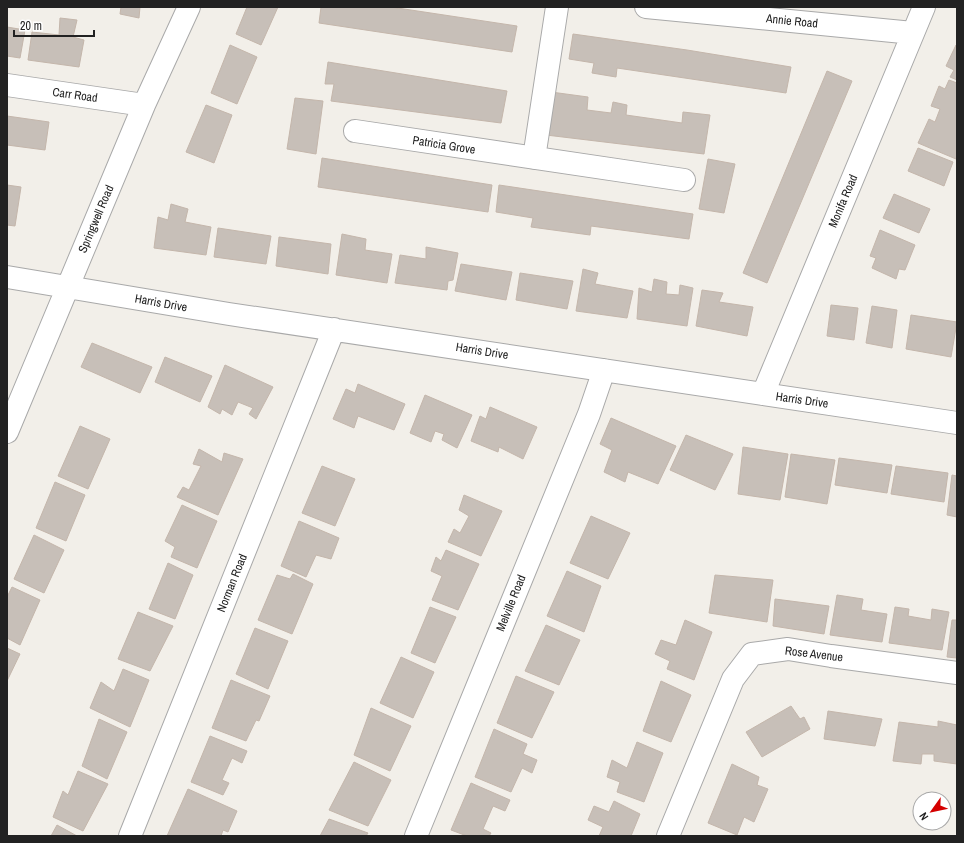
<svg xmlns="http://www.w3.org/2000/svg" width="964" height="843" font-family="'Archivo Narrow',sans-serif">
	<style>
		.building { fill: #c7bfb8; stroke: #c4b6ab }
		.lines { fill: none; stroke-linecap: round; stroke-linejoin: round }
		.minor-casing { stroke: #a9a9a9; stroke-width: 24 }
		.minor { stroke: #fff; stroke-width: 22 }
		.labels { text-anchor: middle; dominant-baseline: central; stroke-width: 3.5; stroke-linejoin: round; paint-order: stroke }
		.street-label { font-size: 12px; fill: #222; stroke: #fff }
	</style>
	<rect width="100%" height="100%" fill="#f2efe9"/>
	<path class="building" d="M121 7H140L139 18 120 14Z
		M247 7H278L261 45 236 34Z
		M321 7H391L517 26 512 52 319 23Z
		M60 18 77 20 73 37 84 40 79 67 28 60 32 32 59 35Z
		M7 27 25 30 20 58 7 56Z
		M573 34 687 50 791 67 786 93 617 68 616 77 592 73 594 63 569 59Z
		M230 45 257 57 237 104 211 93Z
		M956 45 957 46V80L950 77 954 70 946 66Z
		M328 62 507 91 501 123 331 101 334 84H325Z
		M827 71 852 81 767 283 743 273Z
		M949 80 957 83V156L956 159 918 143 929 119 935 122 940 109 931 106 939 86 945 89Z
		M551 92 588 97 587 110 611 113 613 102 627 105 626 115 682 123 683 112 710 115 704 154 546 135Z
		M295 98 323 101 316 154 287 149Z
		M206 105 232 115 214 163 186 152Z
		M7 116 49 122 45 150 7 145Z
		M918 148 953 162 944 186 908 171Z
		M322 158 492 185 488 212 318 187Z
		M708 159 735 164 724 213 699 209Z
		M7 185 21 187 15 226 7 225Z
		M499 185 693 214 689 239 591 226 590 235 531 227 533 218 496 212Z
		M894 194 930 209 919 233 883 218Z
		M171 204 188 209 185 222 211 227 206 255 154 248 158 217 168 220Z
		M218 228 271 236 266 264 214 257Z
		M880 230 915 245 905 270 899 269 896 279 872 268 876 258 870 256Z
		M342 234 366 239 365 250 392 254 387 283 336 275Z
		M279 237 331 244 328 274 276 266Z
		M426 247 458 253 453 280 448 281 447 290 395 283 400 255 426 259Z
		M461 264 512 272 506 300 455 291Z
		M583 269 598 273 595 284 633 291 627 318 576 311Z
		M520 273 573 281 567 309 516 300Z
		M654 279 667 282 666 294 679 295 680 285 693 288 687 326 637 319 639 288 652 292Z
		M702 290 723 293 719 302 753 307 747 336 696 326Z
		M831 305 858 308 854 340 827 336Z
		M872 306 897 310 892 348 866 343Z
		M911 315 957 322 951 357 906 349Z
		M92 343 152 367 140 393 81 367Z
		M165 357 212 376 200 402 155 382Z
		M225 365 273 387 256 419 249 414 253 408 238 402 232 415 222 409 220 414 208 407Z
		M358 384 405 404 394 430 358 416 354 428 333 419 346 389 355 393Z
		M425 395 472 415 457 448 442 440 444 434 435 431 431 442 410 433Z
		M490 407 537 427 523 459 499 447 498 452 471 441 480 416 486 419Z
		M611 418 676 446 658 484 628 472 625 482 604 472 612 450 600 444Z
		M80 426 110 439 88 489 58 476Z
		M686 435 733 454 715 490 670 470Z
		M743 447 788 454 780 500 738 494Z
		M199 449 222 462 224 453 243 459 218 515 177 497 183 487 189 490 201 466 193 464Z
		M791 454 835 460 827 504 785 497Z
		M839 458 892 465 887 493 835 485Z
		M322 466 355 479 335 526 302 513Z
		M896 466 948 473 944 502 891 494Z
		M952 475 957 476V517L947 515Z
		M55 482 85 495 66 541 36 528Z
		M464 495 502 511 481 556 448 542 454 529 460 533 469 516 459 510Z
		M182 505 217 521 197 568 171 557 175 547 165 541Z
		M591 516 630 533 608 579 570 563Z
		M299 521 339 538 331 559 316 555 306 577 281 566Z
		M34 535 64 550 44 593 14 579Z
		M446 550 479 564 458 610 432 600 442 576 431 571 436 557 441 561Z
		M168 563 193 575 175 619 149 609Z
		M567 571 601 586 584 632 547 616Z
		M293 574 313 584 292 634 258 620 277 575 290 579Z
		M715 575 773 580 767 622 709 613Z
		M12 587 40 600 20 645 7 638V597Z
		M837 595 863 599 861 610 887 614 882 642 830 635Z
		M775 599 829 606 824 634 773 626Z
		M430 607 456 617 435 663 411 653Z
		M895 607 909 609 908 616 931 620 932 609 949 612 942 650 889 643Z
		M138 612 173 626 150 671 118 659Z
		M685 620 712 632 694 680 667 669 670 661 655 654 661 640 676 645Z
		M952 620H957V658L947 657Z
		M546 625 580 640 559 685 525 671Z
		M255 628 288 641 268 689 236 674Z
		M7 648 20 654 7 681Z
		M401 657 434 672 413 718 380 703Z
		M123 669 149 680 130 727 90 708 101 682 114 691Z
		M516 676 554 692 532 738 497 723Z
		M231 680 270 696 259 721 256 720 246 741 212 728Z
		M661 681 691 695 671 742 643 731Z
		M791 706 800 719 804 717 810 729 762 757 746 732Z
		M371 708 411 726 390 771 354 755Z
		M828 711 882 719 875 746 824 739Z
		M99 719 127 732 107 779 82 766Z
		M938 721 957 725V764L934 761V754H922L921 764 893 761 899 722 938 727Z
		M494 729 527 744 523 754 537 760 532 773 522 768 511 792 475 777Z
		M210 736 247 751 242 763 232 758 222 780 229 783 223 795 191 782Z
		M637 742 663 753 644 802 617 792 620 782 607 777 612 760 627 768Z
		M354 762 391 780 368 826 329 810Z
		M732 764 759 777 757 785 768 789 754 822 744 817 737 835 708 823Z
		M78 771 108 784 83 831 53 817 63 791 68 795Z
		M471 783 510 800 505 811 493 806 483 829 491 833 489 836H467L451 830Z
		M188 789 237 811 228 832 223 830 221 836H167Z
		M614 801 640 814 631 836H599L603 827 588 820 594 806 609 812Z
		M329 819 368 833 366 836H320Z
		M57 825 77 836H51Z"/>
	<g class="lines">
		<g class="minor-casing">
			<path id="minor" d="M646 7 913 33
				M7 85 144 105
				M355 131 684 180
				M534 158 557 7
				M7 277 229 314 957 423
				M763 394 924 7
				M7 432 144 105 189 7
				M130 836 334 329
				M416 836 589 414 604 370
				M668 836 733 679 752 654 788 649 831 656 957 673"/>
		</g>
		<use href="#minor" class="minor"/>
	</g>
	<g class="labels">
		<g class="street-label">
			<text transform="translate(792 21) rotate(6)">Annie Road</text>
			<text transform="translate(75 95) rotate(8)">Carr Road</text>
			<text transform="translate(444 145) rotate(9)">Patricia Grove</text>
			<text transform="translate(843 201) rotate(-67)">Monifa Road</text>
			<text transform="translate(96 219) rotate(-67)">Springwell Road</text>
			<text transform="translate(161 303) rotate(10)">Harris Drive</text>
			<text transform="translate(482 351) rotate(9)">Harris Drive</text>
			<text transform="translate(802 400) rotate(8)">Harris Drive</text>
			<text transform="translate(232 583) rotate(-68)">Norman Road</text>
			<text transform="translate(511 603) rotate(-68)">Melville Road</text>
			<text transform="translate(814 654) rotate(7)">Rose Avenue</text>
		</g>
	</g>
	<rect width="964" height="843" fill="none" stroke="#222222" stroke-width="16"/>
	<g transform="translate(932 811) rotate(237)"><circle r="19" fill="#ffffff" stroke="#a7a7a7"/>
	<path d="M0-3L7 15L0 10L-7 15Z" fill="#d40000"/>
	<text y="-6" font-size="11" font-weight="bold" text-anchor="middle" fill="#222222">N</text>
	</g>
	<path d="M14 30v6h80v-6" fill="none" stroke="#222222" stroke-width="2"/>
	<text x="20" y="30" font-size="12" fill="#222222" stroke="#ffffff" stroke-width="3" paint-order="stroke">20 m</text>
</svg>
